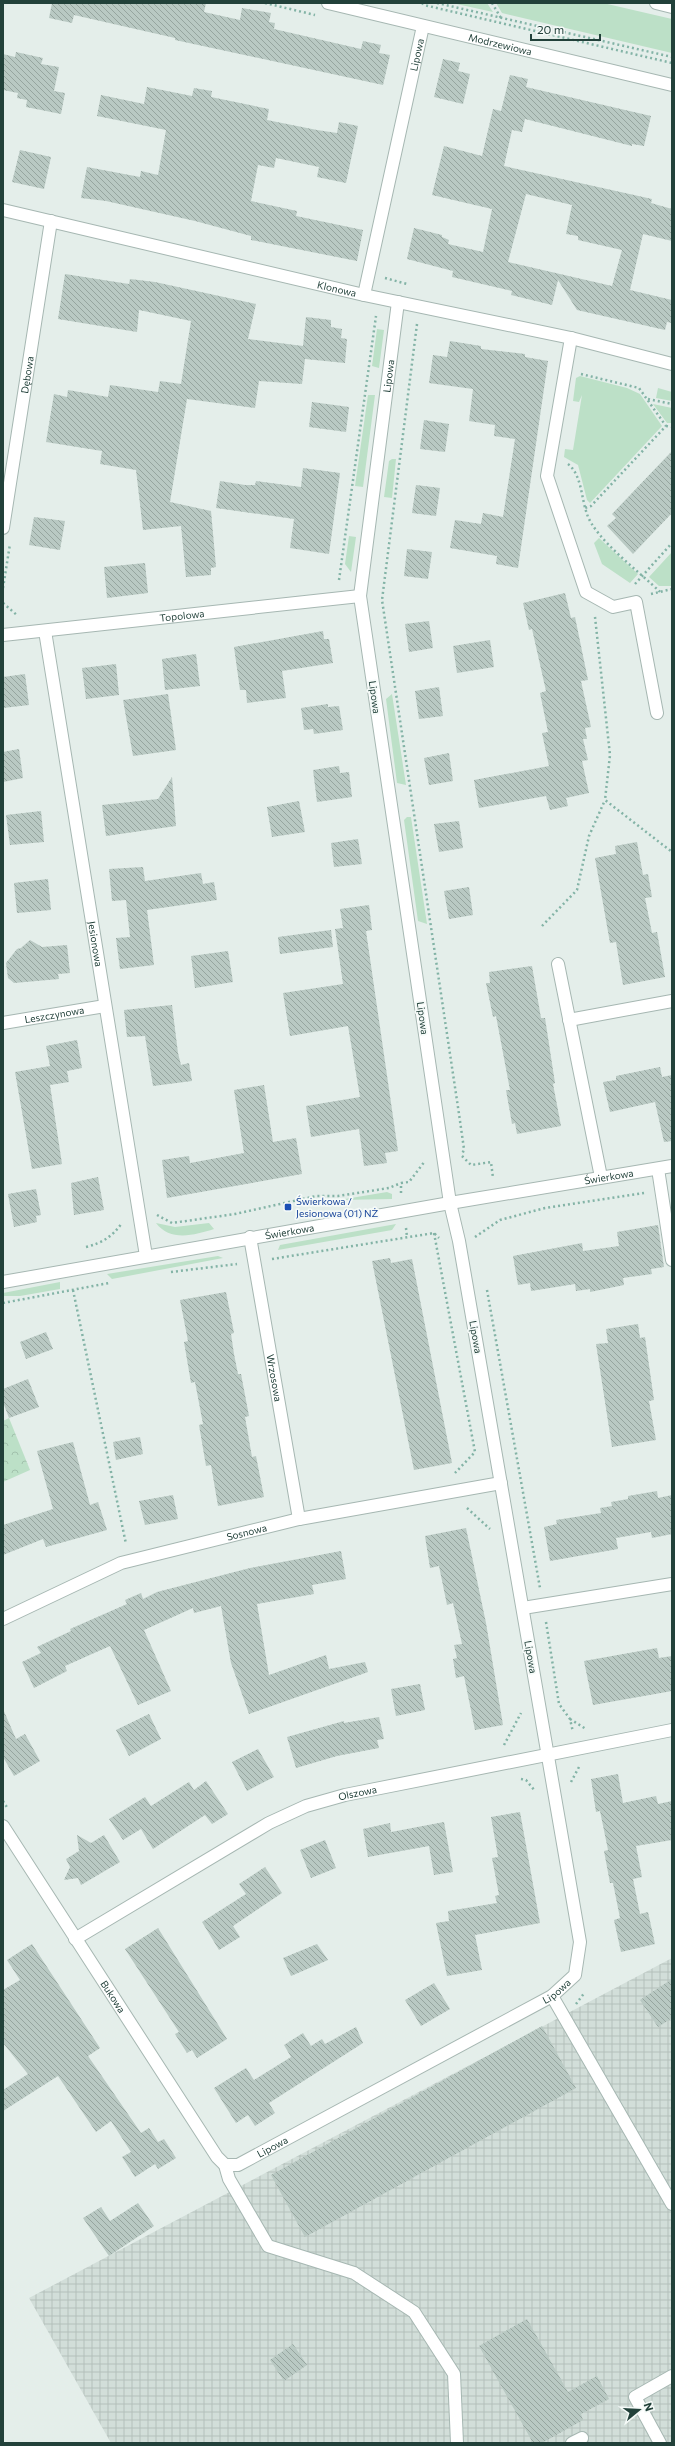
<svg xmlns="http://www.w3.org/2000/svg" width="675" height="2446" font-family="Commissioner,sans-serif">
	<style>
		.industrial { fill: url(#industrial-grid) }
		.grass { fill: #bce0c7 }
		.forest { fill: url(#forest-crowns) }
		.building { fill: url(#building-back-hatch); fill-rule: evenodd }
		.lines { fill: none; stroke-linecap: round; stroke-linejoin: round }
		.minor-casing { stroke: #a6b7b2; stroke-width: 14 }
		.path { stroke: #83b3a6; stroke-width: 2.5; stroke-dasharray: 2 3; stroke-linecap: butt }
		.minor { stroke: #fff; stroke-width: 12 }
		.transit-dot { fill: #1a4fb4; stroke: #f5faf8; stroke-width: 1.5 }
		.labels { text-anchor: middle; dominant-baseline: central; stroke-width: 3.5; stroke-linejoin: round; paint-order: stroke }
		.street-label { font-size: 10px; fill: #22413a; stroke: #f5faf8 }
		.transit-label { font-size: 10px; fill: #164399; stroke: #f5faf8; text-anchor: start }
	</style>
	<defs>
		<pattern id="industrial-grid" width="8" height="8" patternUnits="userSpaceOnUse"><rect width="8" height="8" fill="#d2ded9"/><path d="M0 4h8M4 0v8" fill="none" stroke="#b4c0bb"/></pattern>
		<pattern id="forest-crowns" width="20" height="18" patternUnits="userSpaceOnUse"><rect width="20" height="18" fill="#bce0c7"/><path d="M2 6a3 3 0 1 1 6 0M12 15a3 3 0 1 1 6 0" fill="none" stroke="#a1c1ac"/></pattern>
		<pattern id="building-back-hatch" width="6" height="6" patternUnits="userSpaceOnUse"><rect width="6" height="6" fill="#b9c9c3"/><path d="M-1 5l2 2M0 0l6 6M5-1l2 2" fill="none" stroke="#96a59f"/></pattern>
	</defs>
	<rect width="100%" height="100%" fill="#e4eeea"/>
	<path class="industrial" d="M672 1958V2443H111L29 2298Z"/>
	<path class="grass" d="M452 3H487L493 12Z
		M496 3H603L672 19V53L502 13Z
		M377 329 384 330 379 368 372 366Z
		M580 376 627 388 640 394 662 426 590 503 587 500 578 465 564 457 565 449 573 450 582 395 579 402 573 401 576 378Z
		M658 388 672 392V401L656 398Z
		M368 395H375L363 487 355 486Z
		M653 404 672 408V423H667Z
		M392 459H396L392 498 384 497 389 461Z
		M349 536 356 537 351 572 345 564Z
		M599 538 638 574 630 583 602 564 594 543Z
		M672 552V586H659L649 577Z
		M392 694 406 785 397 783 386 699Z
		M407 817H411L427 924 418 921 404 820Z
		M387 1192 392 1194V1199L339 1200Z
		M156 1223 175 1227 209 1223 214 1229C195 1235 170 1242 156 1223Z
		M396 1224 392 1230 278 1250 280 1245Z
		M218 1256 223 1258 112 1279 107 1274Z
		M60 1282V1289L20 1296H3V1293Z"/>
	<path class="forest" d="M9 1418 30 1470 3 1482V1421Z"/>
	<path class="building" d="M52 3H206L204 12 240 20 242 8 271 13 269 22 275 23 274 29 361 49 363 41 381 45 379 53 390 55 383 85 175 40V38L74 15 72 23 49 18Z
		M16 52 43 58 41 64 59 67 54 91 65 93 61 114 26 107 27 100 17 98 18 93 3 90V54L15 57Z
		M443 59 460 63 458 71 470 74 463 104 434 97Z
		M510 75 528 79 526 87 651 116 644 146 632 144V146L525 119 522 132 512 130 504 166 652 199 651 203 672 209V241L643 234 630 290 672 300V323L667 322 665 330 577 310 558 280 552 305 511 295 512 291 452 277 453 271 407 259 414 228 442 235V237L449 240 448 244 483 252 492 209 432 195 444 146 482 156 493 109 501 111ZM526 194 572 205 566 234 578 236V240L622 250 612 286 508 262Z
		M147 87 192 96 194 88 212 91 211 97 269 109 267 120 317 130 337 133 339 122 358 126 346 183 317 177 319 167 276 158 274 168 258 165 251 201 297 211 296 216 363 230 357 261 251 240V236L195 221 106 201 81 198 87 167 140 177 141 171 158 175 166 130 97 116 101 95 144 104Z
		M20 150 51 157 44 189 12 182Z
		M65 274 129 284 130 279 155 282 256 304 248 339 303 346 306 317 331 320V327L342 329 341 338 347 339 345 363 305 359 302 384 259 381 255 408 187 399 170 502 211 511 216 567 211 568V575L186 577 181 526 143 530 136 470 100 464 102 451 46 442 54 394 67 397 68 390 108 397 110 385 158 392 160 381 181 384 191 321 139 310 137 332 58 319Z
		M450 341 481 346V349L525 354V357L548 361 518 568 496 564 497 556 450 548 455 520 481 524 483 513 503 517 515 439 494 436 495 425 469 421 473 389 429 383 433 355 447 357Z
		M312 402 349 407 346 432 309 427Z
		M424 420 449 424 445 452 420 449Z
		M672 451V513L633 554 607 526 616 518 612 514Z
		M303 468 340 473 329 554 290 548 294 519 216 508 220 481 245 485H255L256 481 301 487Z
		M416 485 440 488 436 516 412 513Z
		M34 517 65 521 60 550 29 545Z
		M407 549 432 552 428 579 404 576Z
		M145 563 148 593 107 598 104 567Z
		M565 593 571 618 575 617 588 680 581 681 591 727 585 728 587 739H583L588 760 582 761 589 793 566 798 568 806 550 810 546 796 479 808 474 780 549 766 542 733 548 732 540 693 546 691 532 629 529 630 523 603Z
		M429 621 433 648 409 652 405 624Z
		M323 631 324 639H329L333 663 282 671 286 698 247 703 246 690H240L234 647Z
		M490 640 494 667 457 673 453 646Z
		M196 654 200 686 165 690 162 659Z
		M116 664 119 695 86 699 82 668Z
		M25 674 29 705 3 708V677Z
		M439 687 443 716 419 719 415 691Z
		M168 694 176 750 133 756 123 700Z
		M328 704V707L339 706 343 730 314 734 313 729 304 730 301 708Z
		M19 749 23 778 3 782V752Z
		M449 753 453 781 429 785 424 758Z
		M339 766 340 773 349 772 352 797 317 802 313 770Z
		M172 777 176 826 106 836 102 805 158 799Z
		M299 801 305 832 272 837 267 807Z
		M41 811 44 842 10 845 6 815Z
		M459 821 463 848 439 852 434 824Z
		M358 839 362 864 334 867 331 843Z
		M637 842 643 875 648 874 652 897 645 898 652 933 657 932 665 977 623 985 616 942 610 943 595 858 616 854 615 846Z
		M143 867 145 881 201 873 203 884 214 882 217 900 147 910 154 965 120 969 116 938 130 937 126 900 112 901 109 869Z
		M48 879 51 910 17 913 14 883Z
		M469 887 473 915 449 919 444 891Z
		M369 905 372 930 366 931 398 1151 385 1153 387 1163 364 1166 359 1129 311 1137 306 1106 360 1097 348 1026 290 1036 283 993 343 984 335 929 343 928 340 909Z
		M331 930 333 947 280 954 278 937Z
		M30 940 42 947 67 945 70 973 58 974 59 979 14 983 8 978 6 963 17 949 21 948Z
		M228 951 233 982 195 988 191 956Z
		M532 966 541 1018H545L555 1083 553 1084 561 1126 517 1134 515 1123 512 1124 506 1090H510L496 1016 493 1017 486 983H490L489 972Z
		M172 1005 178 1053 181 1065 189 1063 192 1081 153 1086 145 1036 127 1037 124 1010Z
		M77 1040 82 1068 67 1071 69 1082 50 1085 62 1164 32 1169 15 1072 50 1066 46 1046Z
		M660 1067 662 1077 672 1075V1141L664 1142 655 1102 610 1112 603 1082 616 1080V1076Z
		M264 1085 273 1142 296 1138 302 1174 167 1198 162 1160 189 1156 190 1163 244 1153 234 1090Z
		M98 1177 104 1210 74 1215 71 1183Z
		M36 1189 41 1215 36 1216 37 1222 14 1227 8 1194Z
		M658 1225 664 1267 651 1269 652 1274 623 1278 624 1285 590 1292V1289L576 1291 575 1284 531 1291 530 1283 518 1285 513 1256 582 1243 583 1251 619 1246 617 1232Z
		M390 1258 391 1263 412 1259 452 1463 414 1470 372 1261Z
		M226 1292 234 1333 231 1334 234 1354 238 1374H241L249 1416 245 1417 252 1457 256 1456 264 1497 218 1506 211 1465 206 1466 199 1425 203 1424 195 1382 191 1383 184 1342 188 1341 180 1300Z
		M638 1324 640 1338 645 1337 654 1400 649 1401 656 1440 612 1447 596 1344 608 1343 606 1329Z
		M46 1332 53 1349 26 1359 20 1342Z
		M28 1379 39 1407 9 1418 3 1402V1389Z
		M140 1437 143 1454 116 1460 113 1442Z
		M73 1442 90 1505 98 1502 107 1530 46 1547 43 1539 3 1555V1525L53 1509 37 1451Z
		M657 1491 658 1498 672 1495V1534L652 1538 651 1532 616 1538 618 1549 550 1561 544 1527 557 1524 556 1520 601 1513 600 1508 612 1506 611 1502 628 1499V1496Z
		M173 1495 178 1519 145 1525 139 1501Z
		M466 1528 486 1623 503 1725 475 1730 464 1676 456 1678 453 1659 457 1658 454 1645 462 1644 453 1603 447 1605 439 1566 430 1568 425 1536Z
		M341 1551 346 1579 312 1585 314 1594 257 1604 269 1675 326 1655 329 1669 365 1662 368 1672 249 1714 231 1663 221 1606 194 1613 193 1608 144 1630 171 1691 138 1705 110 1646 65 1666 67 1671 34 1688 22 1662 41 1653 37 1647 71 1631 70 1629 127 1604 125 1600 141 1593 143 1599 157 1592 250 1568Z
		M657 1648 659 1658 672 1656V1691L593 1705 584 1661Z
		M420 1684 425 1710 396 1716 391 1689Z
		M3 1709 16 1739 25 1734 40 1761 14 1776 3 1757Z
		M149 1714 161 1739 129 1756 116 1730Z
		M379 1717 384 1739 377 1740 379 1748 337 1756 296 1768 287 1737 344 1721V1723Z
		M258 1749 274 1777 247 1791 232 1762Z
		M618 1774 623 1803 656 1796 658 1804 672 1801V1840L636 1846 642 1877 633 1879 640 1914 648 1912 655 1944 621 1952 614 1920 620 1918 613 1883H610L604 1851 608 1850 600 1811 596 1812 591 1779Z
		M206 1781 228 1814 212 1824 205 1815 153 1849 141 1829 123 1840 109 1819 145 1797 151 1806 189 1782 194 1790Z
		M520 1812 540 1923 475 1935 482 1970 447 1976 436 1923 449 1921 448 1911 497 1903 495 1896 499 1895 492 1858 498 1857 491 1817Z
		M444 1822 453 1872 434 1875 429 1846 368 1857 363 1829 390 1823 391 1832Z
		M77 1835 91 1843 104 1835 120 1862 81 1885 78 1878 64 1880 70 1867 66 1859 79 1851Z
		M325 1840 336 1868 311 1878 300 1850Z
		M265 1867 282 1893 233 1926 240 1937 219 1950 202 1922 246 1894 239 1884Z
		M158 1928 227 2039 197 2058 192 2050 187 2053 175 2034 179 2032 125 1949Z
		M32 1944 100 2048 88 2056 141 2133 149 2128 158 2142 164 2139 176 2158 158 2169 155 2164 135 2177 122 2157 131 2152 111 2121 96 2132 58 2076 3 2111V2090L28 2074 3 2043V1990L20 1980 7 1960Z
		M317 1944 328 1960 291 1976 283 1958Z
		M672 1979V2018L658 2027 640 2000Z
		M434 1983 450 2009 421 2026 405 2000Z
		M542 2026 576 2088 305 2237 271 2175Z
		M356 2027 363 2043 269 2103 275 2113 255 2126 248 2115 236 2123 214 2088 246 2068 254 2080 291 2057 284 2045 303 2033 311 2046 322 2039 325 2044Z
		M138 2203 154 2226 109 2256 83 2218 101 2207 110 2221Z
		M527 2319 568 2392 597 2376 609 2399 581 2414 583 2420 542 2443H533L479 2346Z
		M293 2344 307 2365 284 2381 270 2360Z"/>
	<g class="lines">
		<g class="minor-casing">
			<g id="minor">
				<path id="s1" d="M328 3 672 85"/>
				<path d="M656 3 672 7"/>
				<path id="s2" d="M3 210 364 295 571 338 672 364"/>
				<path id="s3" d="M364 295 423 26"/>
				<path d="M571 338 547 476 586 592 613 607 636 602 657 713"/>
				<path id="s4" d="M3 528 51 221"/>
				<path id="s5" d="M45 631 146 1256"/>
				<path id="s6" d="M3 635 360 596"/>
				<path d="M558 964 601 1177"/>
				<path d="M569 1020 672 1001"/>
				<path id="s7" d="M3 1023 105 1006"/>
				<path d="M658 1169 672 1260"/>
				<path id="s8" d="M250 1237 299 1519"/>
				<path id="s9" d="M3 1282 450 1203 672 1166"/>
				<path d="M523 1608 672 1584"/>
				<path id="s10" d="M3 1619 121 1563 299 1519 501 1483"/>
				<path id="s11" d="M3 1826 217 2157 225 2165 229 2179 268 2246 354 2273 414 2312 454 2374 457 2443"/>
				<path id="s12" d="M75 1939 269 1823 306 1806 345 1795 672 1730"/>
				<path d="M552 1996 672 2204"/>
				<path id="s13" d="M225 2165H238L552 1996 575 1975 580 1942 459 1241 450 1203 360 596 398 302"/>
				<path d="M572 2443 582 2438"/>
				<path d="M660 2443 635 2397 672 2376"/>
			</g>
		</g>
		<path class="path" d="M265 3 315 15
			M422 3 424 5 672 63
			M437 3 672 57
			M492 3 501 18
			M385 278 407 284
			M417 324 382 600 459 1114 464 1149 462 1155
			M581 374 639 388 666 426 591 506 585 508
			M648 399 672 404
			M666 426 672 427
			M568 464C582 475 581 498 587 514 595 539 641 573 660 592
			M339 580 376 316
			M635 584 672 543
			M3 588 10 544
			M651 594 672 589
			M3 603 18 616
			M595 617 610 755 605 800 672 852
			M542 926 577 890 589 836 605 800
			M462 1156 471 1165 491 1162 493 1178
			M401 1193V1183L409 1182 425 1161
			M157 1215 172 1223 235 1214 316 1196H338L389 1188 401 1183
			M406 1228 407 1237
			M434 1233 475 1452 455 1473
			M475 1237 500 1220 545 1208 644 1193
			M86 1247C102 1243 112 1237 122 1223
			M272 1259 434 1233 439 1238
			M171 1272 237 1264
			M73 1290 126 1544
			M487 1290 540 1588
			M3 1303 109 1283
			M467 1508 490 1529
			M546 1622 559 1704 570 1719 573 1732
			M570 1719 586 1729
			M504 1745 521 1713
			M521 1779 526 1780 535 1791
			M571 1782 579 1767
			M3 1801 8 1809
			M576 2004 585 1992"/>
		<use href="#minor" class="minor"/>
	</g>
	<rect class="transit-dot" x="284" y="1203" width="8" height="8" rx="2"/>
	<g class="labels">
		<g class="street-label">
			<text stroke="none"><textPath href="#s1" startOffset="177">Modrzewiowa</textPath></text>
			<text stroke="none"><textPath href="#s3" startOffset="246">Lipowa</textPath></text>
			<text stroke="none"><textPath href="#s2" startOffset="343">Klonowa</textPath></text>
			<text stroke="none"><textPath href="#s4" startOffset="155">Dębowa</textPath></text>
			<text stroke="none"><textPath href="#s13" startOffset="2020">Lipowa</textPath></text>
			<text stroke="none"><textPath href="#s6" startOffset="180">Topolowa</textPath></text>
			<text transform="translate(375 697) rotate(82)">Lipowa</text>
			<text stroke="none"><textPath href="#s5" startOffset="317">Jesionowa</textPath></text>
			<text stroke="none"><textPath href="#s7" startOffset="52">Leszczynowa</textPath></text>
			<text transform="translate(423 1018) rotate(82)">Lipowa</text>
			<text stroke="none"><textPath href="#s9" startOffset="615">Świerkowa</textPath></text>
			<text stroke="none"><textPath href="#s9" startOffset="291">Świerkowa</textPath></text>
			<text transform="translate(476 1337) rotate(80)">Lipowa</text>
			<text stroke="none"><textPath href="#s8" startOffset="143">Wrzosowa</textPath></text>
			<text stroke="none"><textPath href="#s10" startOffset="260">Sosnowa</textPath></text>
			<text transform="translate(531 1657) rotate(80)">Lipowa</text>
			<text stroke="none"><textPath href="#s12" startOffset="320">Olszowa</textPath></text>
			<text stroke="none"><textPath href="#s13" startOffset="376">Lipowa</textPath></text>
			<text stroke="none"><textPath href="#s11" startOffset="203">Bukowa</textPath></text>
			<text stroke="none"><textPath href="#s13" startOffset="52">Lipowa</textPath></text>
		</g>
		<g class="transit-label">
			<text x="296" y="1201">Świerkowa /<tspan x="296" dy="12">Jesionowa (01) NŻ</tspan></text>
		</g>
	</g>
	<rect width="675" height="2446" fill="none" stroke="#22413a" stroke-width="8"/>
	<g transform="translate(639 2410) rotate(72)" stroke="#f5faf8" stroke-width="3" paint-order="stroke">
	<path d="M0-3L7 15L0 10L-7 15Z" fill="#22413a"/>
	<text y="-6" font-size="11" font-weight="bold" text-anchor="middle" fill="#22413a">N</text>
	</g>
	<path d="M531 34v6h69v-6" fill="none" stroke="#22413a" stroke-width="2"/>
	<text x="537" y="34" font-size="12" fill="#22413a" stroke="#f5faf8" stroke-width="3" paint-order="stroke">20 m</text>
</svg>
